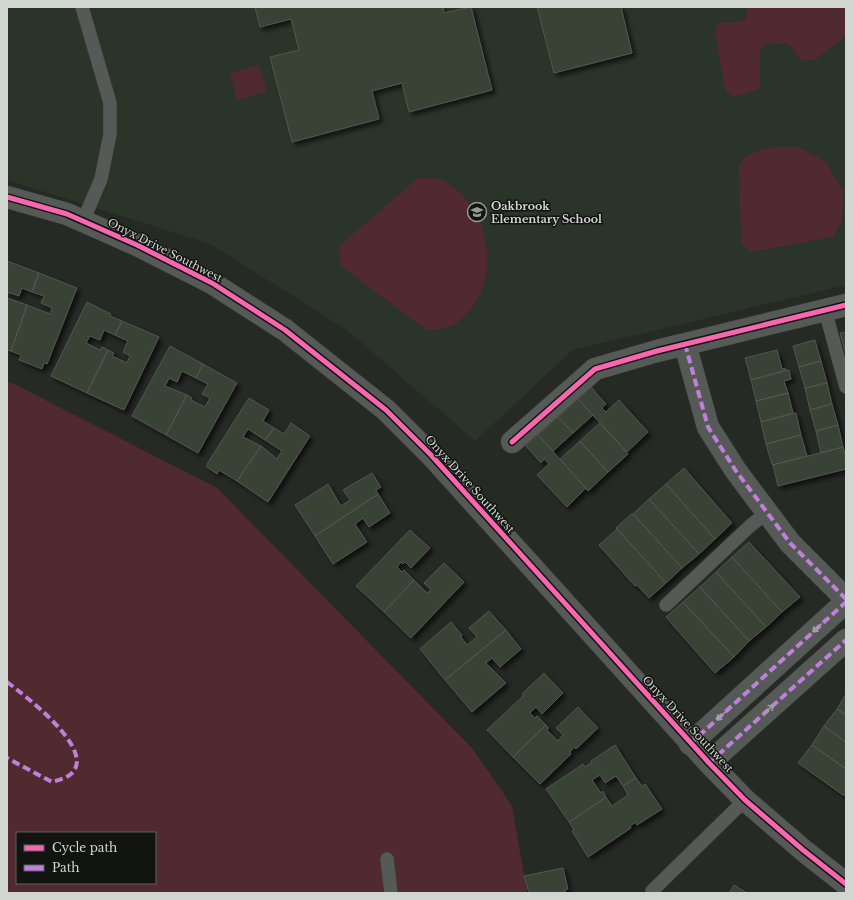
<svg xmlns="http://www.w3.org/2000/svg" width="853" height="900" font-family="'Libre Baskerville',serif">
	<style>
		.built { fill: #2a3428 }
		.green { fill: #512a2f; fill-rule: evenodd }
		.building { fill: #394235; stroke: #535552; filter: url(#shadow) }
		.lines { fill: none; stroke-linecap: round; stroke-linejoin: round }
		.lane-casing { stroke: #424641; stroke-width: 14 }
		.street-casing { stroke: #424641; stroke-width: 23 }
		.secondary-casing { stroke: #424641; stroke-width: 23 }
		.lane { stroke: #565a56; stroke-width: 13 }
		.street { stroke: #565a56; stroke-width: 22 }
		.secondary { stroke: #565a56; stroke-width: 22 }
		.quiet { stroke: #c07fdc; stroke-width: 4; stroke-dasharray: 8 4; stroke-linecap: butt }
		.cycleway-casing { stroke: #111410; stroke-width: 8 }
		.cycleway { stroke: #f766af; stroke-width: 5 }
		.oneway { stroke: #a0a49f }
		.labels { text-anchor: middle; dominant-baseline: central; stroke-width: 3; stroke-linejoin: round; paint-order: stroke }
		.poi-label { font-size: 11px; font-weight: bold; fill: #d2d6d0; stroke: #111410; text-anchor: start }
		.street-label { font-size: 11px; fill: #d2d6d0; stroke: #111410 }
	</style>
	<defs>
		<filter id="shadow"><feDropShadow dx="3.5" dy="3.5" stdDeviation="2" flood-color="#0009"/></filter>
	</defs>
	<rect width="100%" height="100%" fill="#262a25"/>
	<path class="built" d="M7 7H846V285L573 350 475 441 347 330 210 244 7 180Z"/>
	<path class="green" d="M748 7H846V36L816 59C794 65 799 52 787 43L766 44 760 51V87L757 90 734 97 728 93 725 89 715 32 718 24C727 20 737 25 746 19Z
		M259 65 267 91 237 100 230 73Z
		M772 147H799L826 162 843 191 842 221 833 237 751 252 741 243 739 165 748 154Z
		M418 178C425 178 436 177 442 180 489 203 504 277 466 314 462 317 457 324 452 326 446 329 435 329 428 331L341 266 339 246Z
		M7 382 14 384 217 488 472 748 512 806 527 893H7ZM17 833H155V883H17Z"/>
	<path class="building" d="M255 7H443L444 13 471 7 492 90 409 112 402 83 372 91 379 119 292 142 270 57 299 50 291 19 260 27Z
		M537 7H621L632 53 554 73Z
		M7 261 39 273 32 292 22 288 19 296 7 292Z
		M39 273 77 288 47 364 44 363 42 369 19 360 21 355 11 351 27 305 50 314 52 308 41 303 44 296 32 292Z
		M7 298 27 305 11 351 7 350Z
		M87 302 111 314 110 316 122 321 115 335 104 330 100 340 90 336 86 343 100 350 102 347 108 350 87 393 51 376Z
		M122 321 159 337 124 410 87 393 108 350 114 353 112 356 127 363 130 356 123 352 128 341 115 335Z
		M846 332V355L840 333Z
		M815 340 821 361 799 367 793 346Z
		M170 346 203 364 196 378 182 371 177 382 169 378 165 386 187 395 166 435 132 416Z
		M777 350 782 369 785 368 786 370 751 380 745 358Z
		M821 361 827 383 805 388 799 367Z
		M203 364 237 383 198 453 166 435 187 395 192 398 191 400 205 407 210 398 202 394 208 384 196 378Z
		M789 370 791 379 784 381 788 393 756 401 751 380Z
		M827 383 832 404 810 410 805 388Z
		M591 387 606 404 602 408 606 412 619 400 648 432 627 452 578 399Z
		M788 393 793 413 761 422 756 401Z
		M249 398 269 410 263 421 274 428 265 440 248 429 243 437 261 446 237 481 219 470 217 474 207 467V464Z
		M578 399 593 415 573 433 558 417Z
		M832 404 838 425 816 431 810 410Z
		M796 413 801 435 766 444 761 422Z
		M558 417 573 433 553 451 538 435Z
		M291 423 310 436 268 502 237 481 261 446 277 459 282 451 265 440 274 428 284 434Z
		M600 423 628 454 608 472 580 441Z
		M838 425 843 447 821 453 816 431Z
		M538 435 586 488 567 507 537 475 549 464 544 459 541 463 526 446Z
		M801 435 807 456 772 465 766 444Z
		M580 441 608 472 588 491 560 459Z
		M843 447 846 458V469L778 486 773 465Z
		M684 468 732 523 715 539 666 484Z
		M372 473 381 487 376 490 378 494 315 536 295 505 328 484 341 506 350 500 343 490Z
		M666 484 715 539 699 554 649 499Z
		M378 494 390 513 369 527 363 518 355 524 367 542 333 564 315 536Z
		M649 499 699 554 682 568 633 514Z
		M631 514H633L682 568 666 583 616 528Z
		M617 529 666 583 649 598 637 585 635 586 599 545Z
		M410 530 430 548 411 568 405 562 403 564 401 562 397 567 402 572 404 570 414 580 384 612 356 586Z
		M749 542 800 597 782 612 732 557Z
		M732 557 782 612 766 627 716 572Z
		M444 563 464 582 411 638 384 612 414 580 427 593 431 590 424 583Z
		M716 572 766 627 749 641 700 587Z
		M700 587 749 641 734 657 683 602Z
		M683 602 734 657 715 673 666 617Z
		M489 611 506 630 445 680 420 649 451 622 462 635 461 637 467 645 477 637 469 628Z
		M506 630 521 649 500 667 492 658 486 663 506 683 472 712 445 680Z
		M544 673 563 693 542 714 536 707 530 713 535 718 537 716 546 725 513 757 487 730 524 695 522 694Z
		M846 694V715L837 709Z
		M578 707 598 728 576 749 574 747 570 752 571 754 540 784 513 757 546 725 549 728 547 730 558 741 563 735 556 728Z
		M837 709 846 715V742L824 726Z
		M824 726 846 742V769L812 745Z
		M615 745 636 778 623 786 616 776 605 783 600 775 592 780 601 793 603 791 606 797 569 822 546 789 583 764 585 767 592 762 591 761Z
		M812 745 846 769V795H843L798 763Z
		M636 778 642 786 645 784 662 809 637 825 636 822 630 826 631 828 588 857 572 831 574 830 569 822 606 797 612 806 628 795 623 786Z
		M563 868 568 889 565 890 566 893H530L528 890 524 876Z
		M734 885 747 893H729Z"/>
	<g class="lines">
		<g class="lane-casing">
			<path id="lane" d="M82 7 110 103V134L101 179 83 221
				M825 310 846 387
				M666 605 750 526 766 513
				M387 859 391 893
				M652 891 745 800"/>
		</g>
		<g class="street-casing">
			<path id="street" d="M685 344 708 427 736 471 790 543 846 599
				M512 442 595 369 657 351 846 305
				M690 744 846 602
				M709 763 846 640"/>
		</g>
		<g class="secondary-casing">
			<path id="secondary" d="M7 197 67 214 137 245 212 283 285 330 386 410 431 455 709 763 745 800 803 850 846 884"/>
		</g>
		<use href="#lane" class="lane"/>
		<use href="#street" class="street"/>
		<use href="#secondary" class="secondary"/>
		<path class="quiet" d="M685 344 708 427 736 471 790 543 846 599
			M7 682C24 695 96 749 72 773 67 778 59 780 52 782L7 758
			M690 744 846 602
			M709 763 846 640"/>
		<g class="cycleway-casing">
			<path id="cycleway" d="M7 197 67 214 137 245 212 283 285 330 386 410 431 455 709 763 745 800 803 850 846 884
				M512 442 595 369 657 351 846 305"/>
		</g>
		<use href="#cycleway" class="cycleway"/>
	</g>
	<defs><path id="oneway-shaft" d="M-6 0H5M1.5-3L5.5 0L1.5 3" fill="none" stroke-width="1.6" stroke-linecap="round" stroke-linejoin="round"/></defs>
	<g class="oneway">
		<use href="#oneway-shaft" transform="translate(817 628) rotate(138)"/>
		<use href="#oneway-shaft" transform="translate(769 709) rotate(-42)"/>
		<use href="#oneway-shaft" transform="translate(721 716) rotate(138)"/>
	</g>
	<defs>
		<g id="school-ring" transform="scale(1)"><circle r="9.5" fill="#111410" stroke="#969a94" stroke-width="1.5"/><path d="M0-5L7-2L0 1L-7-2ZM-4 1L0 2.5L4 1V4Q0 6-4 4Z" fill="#969a94"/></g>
	</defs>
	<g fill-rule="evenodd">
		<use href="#school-ring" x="477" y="212"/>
	</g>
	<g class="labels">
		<g class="poi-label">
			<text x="491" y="206">Oakbrook<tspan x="491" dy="13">Elementary School</tspan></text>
		</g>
		<g class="street-label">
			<text transform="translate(165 250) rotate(27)">Onyx Drive Southwest</text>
			<text transform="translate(470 484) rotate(48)">Onyx Drive Southwest</text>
			<text transform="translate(688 724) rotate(47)">Onyx Drive Southwest</text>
		</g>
	</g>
	<rect width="853" height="900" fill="none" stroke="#d2d6d0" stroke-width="16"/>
	<rect x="16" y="832" width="140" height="52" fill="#111410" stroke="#5e625d"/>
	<rect x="24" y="845" width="20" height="6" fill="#f766af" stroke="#5e625d"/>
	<text x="52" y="852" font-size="12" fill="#d2d6d0">Cycle path</text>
	<rect x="24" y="865" width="20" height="6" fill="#c07fdc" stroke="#5e625d"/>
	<text x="52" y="872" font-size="12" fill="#d2d6d0">Path</text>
</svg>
